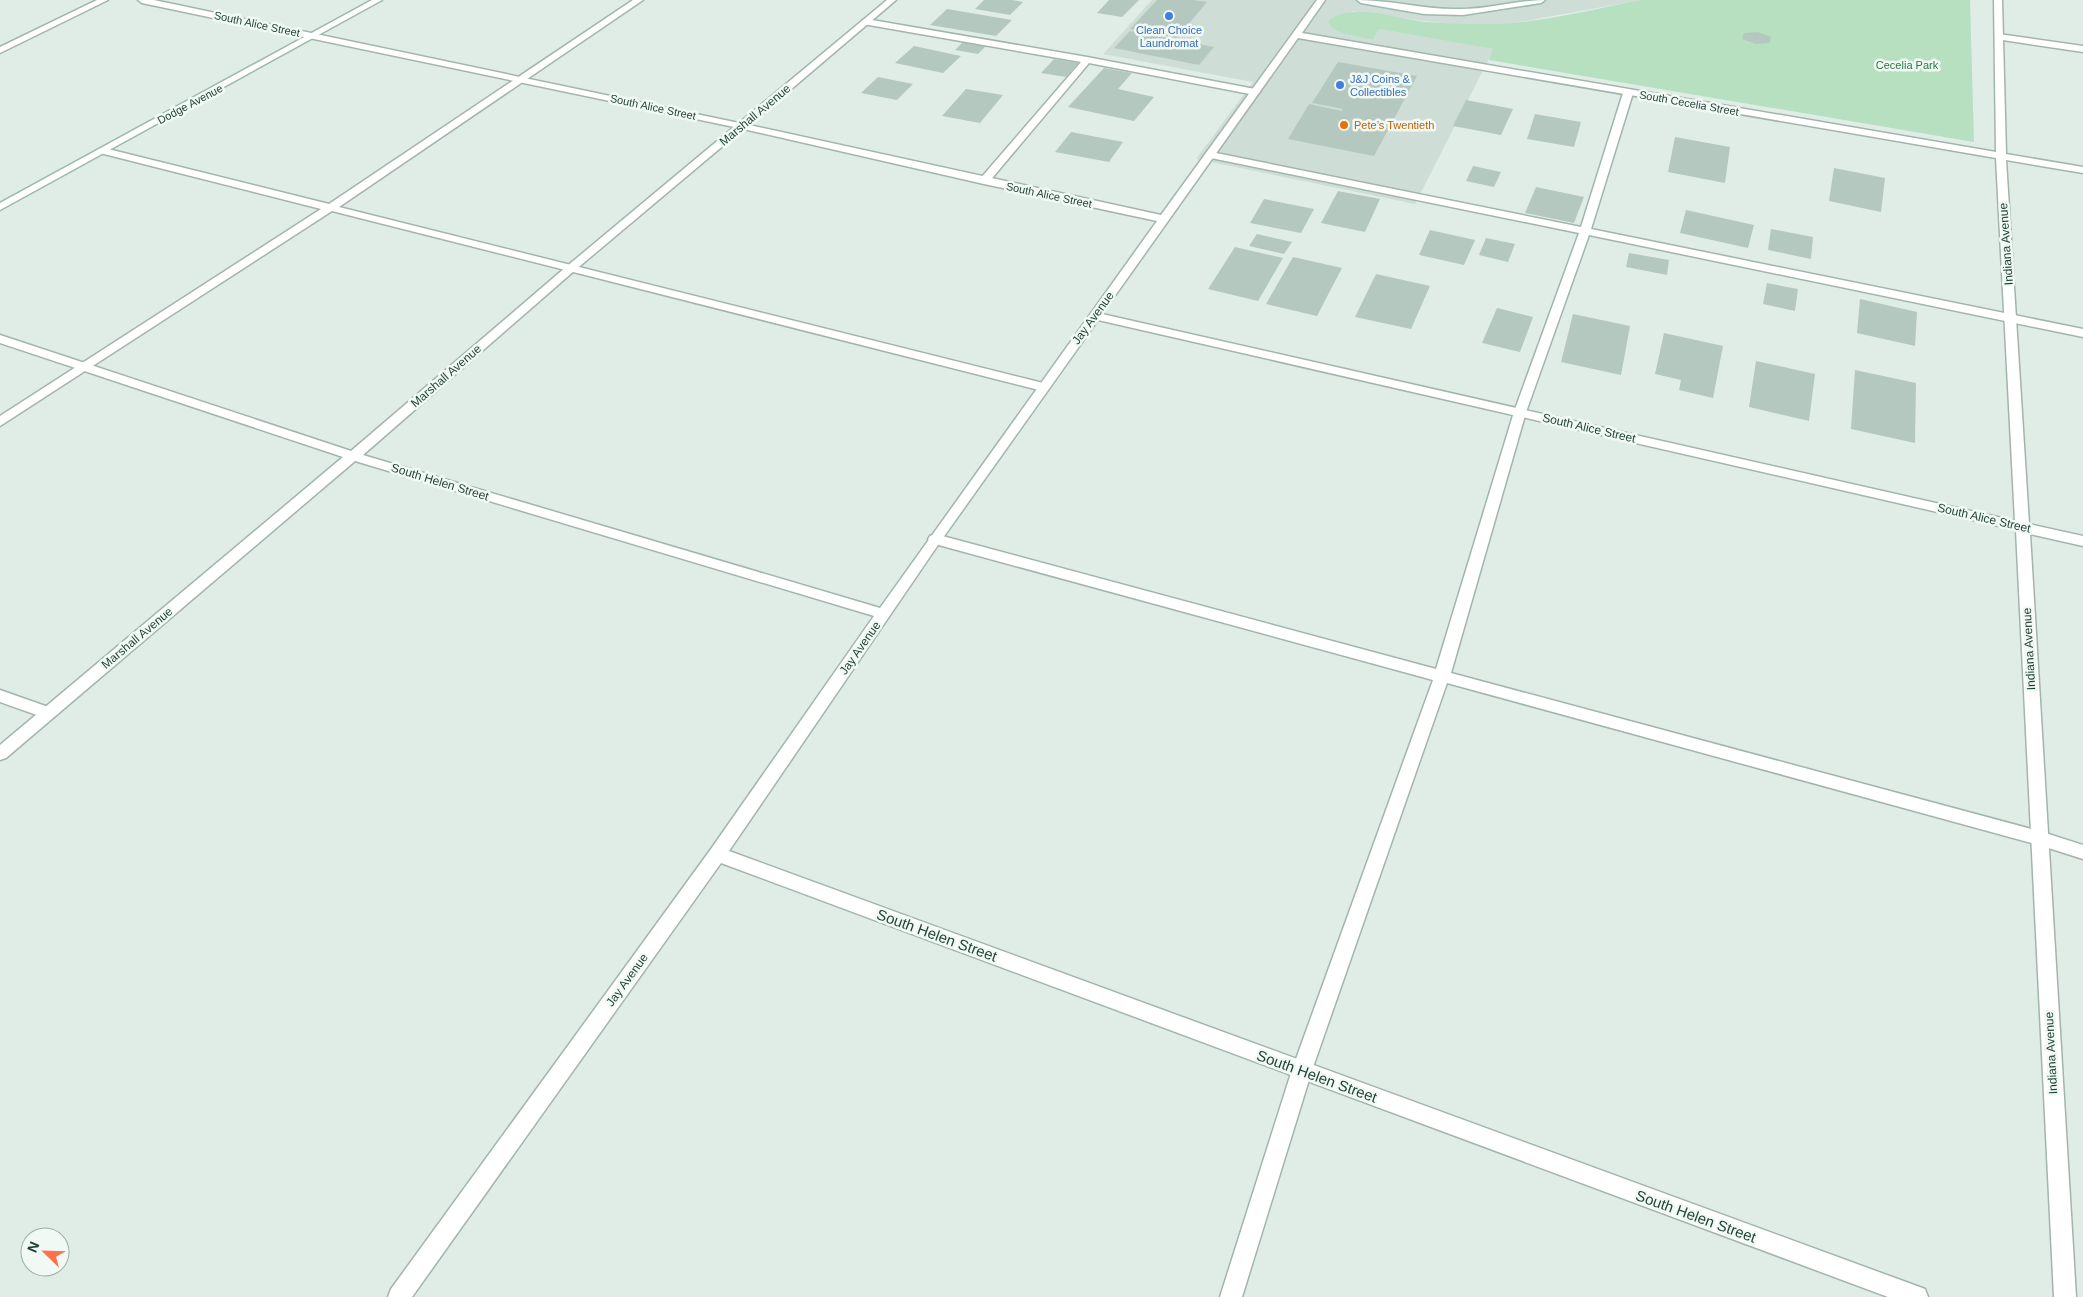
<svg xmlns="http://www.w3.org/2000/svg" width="2083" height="1297" font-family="Helvetica,sans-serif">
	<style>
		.built { fill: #ceddd5 }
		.green { fill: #b6e0c0 }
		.building { fill: #b5c8bf }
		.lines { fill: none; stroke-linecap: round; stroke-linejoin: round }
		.lane-casing { stroke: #a2b5ad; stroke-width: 3 }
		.street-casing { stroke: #a2b5ad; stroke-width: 3 }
		.secondary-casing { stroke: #9dbaae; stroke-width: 3 }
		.lane { fill: #fff; fill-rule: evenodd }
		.street { fill: #fff; fill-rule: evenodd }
		.secondary { fill: #fff; fill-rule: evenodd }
		.shop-dot { fill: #3f7fe0; stroke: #f1f9f4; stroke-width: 2 }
		.food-dot { fill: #e8710a; stroke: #f1f9f4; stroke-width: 2 }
		.labels { text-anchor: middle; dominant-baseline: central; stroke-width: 5; stroke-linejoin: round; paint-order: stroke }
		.far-street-label { font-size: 11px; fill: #1f3f35; stroke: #f1f9f4 }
		.far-shop-label { font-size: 11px; fill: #366cbe; stroke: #f1f9f4 }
		.far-park-label { font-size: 11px; fill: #257a42; stroke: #f1f9f4 }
		.far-food-label { font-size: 11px; fill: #c56008; stroke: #f1f9f4; text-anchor: start }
		.street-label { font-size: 12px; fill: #1f3f35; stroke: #f1f9f4 }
		.near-street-label { font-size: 15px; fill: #1f3f35; stroke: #f1f9f4 }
	</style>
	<rect width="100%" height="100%" fill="#e0ede6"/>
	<path class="built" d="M1152 0H1641L1514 23 1466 25 1423 21 1352 11 1344 34 1373 40 1379 29 1494 49 1415 204 1196 159 1253 82 1103 54Z"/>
	<path class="green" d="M1641 0H1970L1974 142 1489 60 1493 49 1379 29 1373 40 1344 34 1331 27 1328 21C1352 1 1397 19 1425 22 1454 24 1483 25 1513 23 1556 19 1599 8 1641 0Z"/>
	<path class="building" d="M984 0H1012L1023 2 1010 15 975 9Z
		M1109 0H1139L1122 17 1097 13Z
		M1157 0H1194L1207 2 1177 38 1130 29Z
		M947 9 1012 20 996 36 930 25Z
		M1130 31 1214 47 1199 65 1114 48Z
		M1758 32 1771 37 1770 43 1756 44 1742 39 1744 33Z
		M963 42 986 46 978 54 955 50Z
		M914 46 961 56 943 73 895 63Z
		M1054 59 1078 63 1066 77 1041 73Z
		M1338 62 1417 76 1374 156 1288 139 1309 104 1342 111 1343 109 1312 103Z
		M1104 68 1132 73 1118 89 1154 97 1134 121 1068 107Z
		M878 77 913 84 897 100 861 93Z
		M966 89 1003 95 980 123 942 116Z
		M1466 100 1513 109 1501 135 1453 126Z
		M1535 114 1581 122 1574 147 1527 139Z
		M1071 132 1123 142 1109 162 1055 152Z
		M1675 137 1730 147 1725 183 1668 172Z
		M1473 166 1501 172 1494 187 1466 181Z
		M1834 168 1885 178 1881 212 1829 201Z
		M1536 187 1584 197 1574 223 1525 213Z
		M1338 191 1380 199 1365 232 1321 223Z
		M1264 199 1314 209 1301 233 1250 223Z
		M1686 210 1754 225 1748 248 1680 233Z
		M1771 229 1813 237 1811 259 1768 250Z
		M1430 230 1475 240 1464 265 1419 255Z
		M1257 234 1292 242 1284 254 1249 246Z
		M1486 238 1515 244 1508 262 1479 255Z
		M1235 247 1283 258 1258 301 1208 289Z
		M1629 253 1669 260 1667 275 1626 267Z
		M1293 257 1342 268 1317 316 1266 304Z
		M1376 274 1430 286 1411 329 1355 317Z
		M1767 283 1798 289 1795 311 1763 304Z
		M1860 299 1917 312 1915 346 1857 333Z
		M1497 308 1533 317 1520 352 1482 343Z
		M1573 314 1630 326 1621 375 1561 362Z
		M1664 333 1723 346 1713 398 1679 390 1681 380 1655 374Z
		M1756 361 1815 374 1809 421 1749 407Z
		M1855 370 1916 383 1915 443 1851 429Z"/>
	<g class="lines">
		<g class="lane-casing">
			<path id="lane" d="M97 0H108L0 53V47Z
				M633 0H643L339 207 1047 384 1049 387 1047 390 1043 391 332 211 0 426V416L321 209 100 153V149L104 148 329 204Z
				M866 19 1087 57 1255 89 1260 92 1255 95 1089 63 988 183H980L979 181 980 179 1081 62 863 24V20Z
				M1999 34 2083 46V52L1996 39V35Z
				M1628 90 1633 93 1591 229 2083 329V337L1589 235 1526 412 1451 673 2039 831 2083 845V859L2039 845 1447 683 1312 1070 1242 1297H1220L1292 1070 1433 680 935 544 930 542 928 539 930 536 935 534 1436 669 1514 412 1579 233 1211 158 1206 155 1211 152 1581 227 1623 93Z
				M0 690 54 709 56 713 54 717 48 719 0 702Z"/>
		</g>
		<g class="street-casing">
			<path id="street" d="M138 0H154L739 123 887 0H896L749 125 1161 215 1317 0H1325L1302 33 1996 152 1994 0H2002L2006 154 2083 167V173L2006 160 2029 524 2083 536V546L2030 534 2076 1297H2054L2016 530 1098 320 940 542 729 851 1917 1286 1925 1289 1928 1297H1888L721 863 412 1297H388L391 1289 711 849 874 616 355 461 6 758 0 760V745L343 457 0 343V335L351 451 566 267 734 127 142 3ZM1298 38 1996 158 2015 521 1102 314ZM743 129 984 184 1157 221 880 608 363 455 574 271Z"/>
		</g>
		<g class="secondary-casing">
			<path id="secondary" d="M372 0H382L0 210V203Z
				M1357 0C1392 0 1425 10 1461 9 1489 9 1517 0 1545 0L1541 3 1463 15 1424 14 1361 3Z"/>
		</g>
		<use href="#lane" class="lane"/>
		<use href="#street" class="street"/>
		<use href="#secondary" class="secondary"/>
	</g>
	<g class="shop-dot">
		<circle cx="1169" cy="16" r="5"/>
		<circle cx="1340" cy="85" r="5"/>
	</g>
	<circle class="food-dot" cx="1344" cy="125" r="5"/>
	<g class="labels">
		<g class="far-street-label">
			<text transform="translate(257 24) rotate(12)">South Alice Street</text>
			<text transform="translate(1689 103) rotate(10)">South Cecelia Street</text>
			<text transform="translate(190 104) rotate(-28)">Dodge Avenue</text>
			<text transform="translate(653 107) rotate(12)">South Alice Street</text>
			<text transform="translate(1049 195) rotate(12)">South Alice Street</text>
		</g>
		<g class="far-shop-label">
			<text x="1169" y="30">Clean Choice<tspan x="1169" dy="13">Laundromat</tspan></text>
			<text x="1350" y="79" text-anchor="start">J&amp;J Coins &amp;<tspan x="1350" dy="13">Collectibles</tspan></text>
		</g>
		<g class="far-park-label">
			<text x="1907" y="65">Cecelia Park</text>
		</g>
		<g class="far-food-label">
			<text x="1354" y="125">Pete’s Twentieth</text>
		</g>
		<g class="street-label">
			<text transform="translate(755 115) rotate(-40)">Marshall Avenue</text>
			<text transform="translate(2006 244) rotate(-94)">Indiana Avenue</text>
			<text transform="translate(1093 318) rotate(-54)">Jay Avenue</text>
			<text transform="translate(446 376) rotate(-41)">Marshall Avenue</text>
			<text transform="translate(1589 428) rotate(13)">South Alice Street</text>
			<text transform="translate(440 482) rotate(17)">South Helen Street</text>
			<text transform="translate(1984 518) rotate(13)">South Alice Street</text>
			<text transform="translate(137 638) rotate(-40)">Marshall Avenue</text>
			<text transform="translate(860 648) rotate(-55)">Jay Avenue</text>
			<text transform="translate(2029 649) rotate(-93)">Indiana Avenue</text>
			<text transform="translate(627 980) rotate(-54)">Jay Avenue</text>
			<text transform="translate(2051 1053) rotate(-93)">Indiana Avenue</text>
		</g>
		<g class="near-street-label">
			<text transform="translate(937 935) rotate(20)">South Helen Street</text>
			<text transform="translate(1317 1076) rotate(20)">South Helen Street</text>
			<text transform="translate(1696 1216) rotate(20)">South Helen Street</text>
		</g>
	</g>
	<g transform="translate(45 1252) rotate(293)"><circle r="24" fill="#f1f9f4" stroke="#9dafa8"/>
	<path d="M0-4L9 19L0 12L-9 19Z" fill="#ff714c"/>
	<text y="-8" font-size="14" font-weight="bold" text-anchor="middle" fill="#1f3f35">N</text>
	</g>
</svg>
